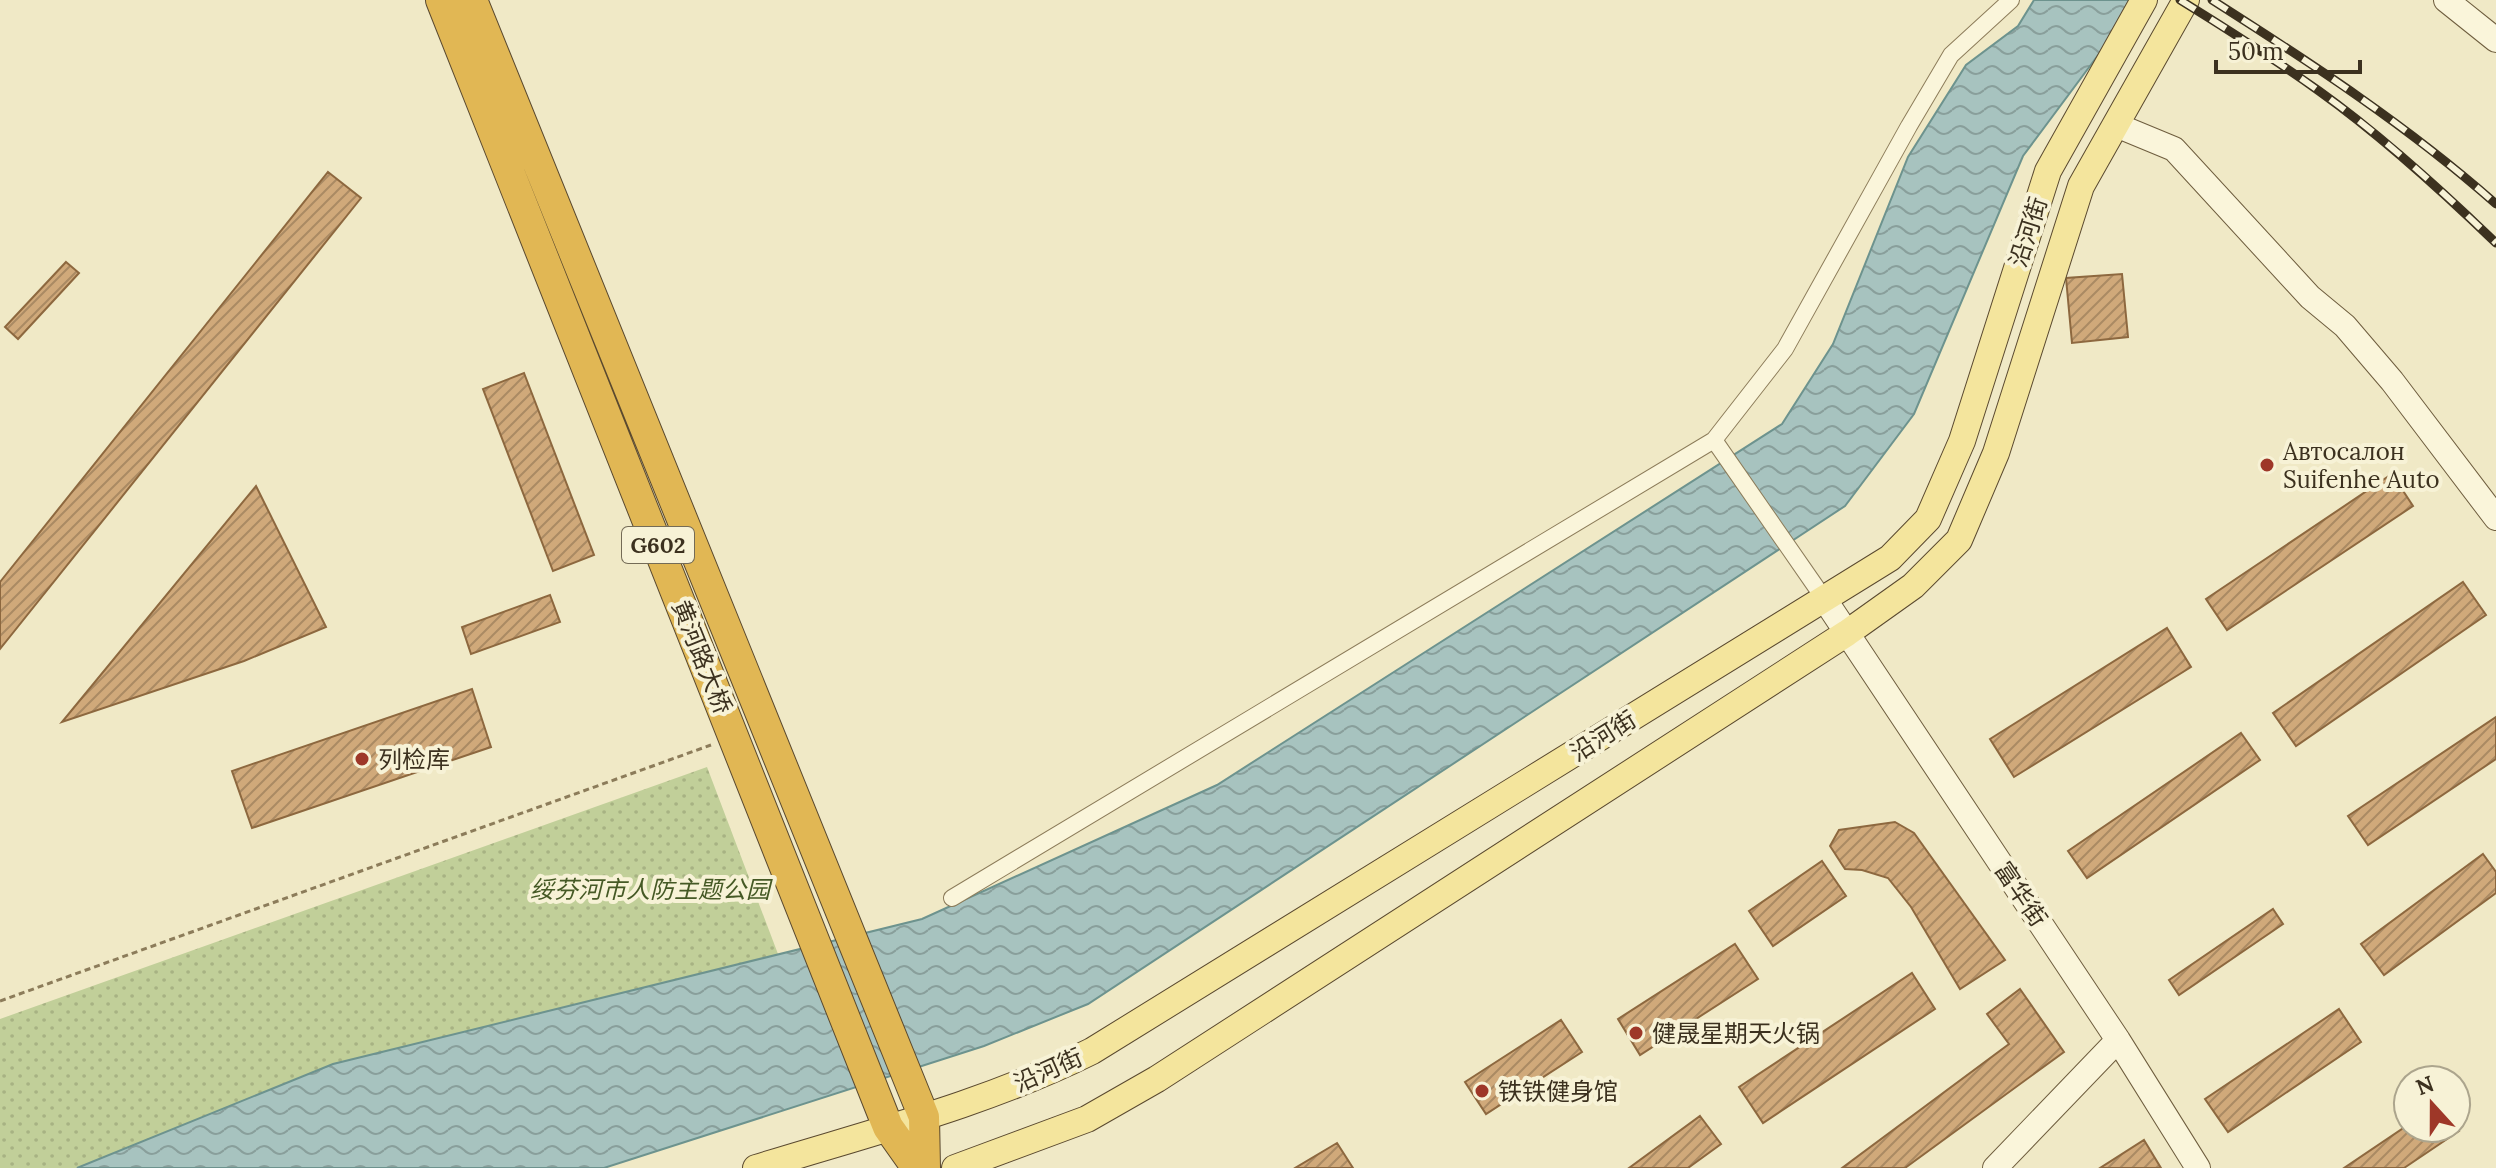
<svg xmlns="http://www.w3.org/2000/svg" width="2496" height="1168" font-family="Lora,'Noto Sans SC',serif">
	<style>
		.grass { fill: url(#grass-dots) }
		.water { fill: url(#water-waves); stroke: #6d938e; stroke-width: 2 }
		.building { fill: url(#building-hatch); stroke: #8d683f; stroke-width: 2 }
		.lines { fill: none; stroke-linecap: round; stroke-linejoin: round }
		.street-casing { stroke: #8c7c5a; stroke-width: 18 }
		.secondary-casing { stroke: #6e5d3e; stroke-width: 26 }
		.primary-casing { stroke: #5a492f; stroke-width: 28 }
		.highway-casing { stroke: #5a492f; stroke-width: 32 }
		.path { stroke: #8c7c5a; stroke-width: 3; stroke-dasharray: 6 4; stroke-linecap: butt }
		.street { stroke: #faf5da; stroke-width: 16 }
		.secondary { stroke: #faf5da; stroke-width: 24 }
		.primary { stroke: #f4e59d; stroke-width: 26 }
		.highway { stroke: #e1b754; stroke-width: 30 }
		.rail-casing { stroke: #3c311f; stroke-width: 9 }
		.rail { stroke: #f7f2d6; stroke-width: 6; stroke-dasharray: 18; stroke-linecap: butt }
		.poi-dot { fill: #9e3728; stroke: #f7f2d6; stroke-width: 3 }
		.labels { text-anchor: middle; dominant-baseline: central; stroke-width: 8; stroke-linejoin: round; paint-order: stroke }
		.shield { fill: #f7f2d6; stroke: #746b56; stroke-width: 2 }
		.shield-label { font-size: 22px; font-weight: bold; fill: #3c311f }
		.street-label { font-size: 24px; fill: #3c311f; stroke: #f7f2d6 }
		.poi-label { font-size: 24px; fill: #3c311f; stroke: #f7f2d6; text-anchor: start }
		.park-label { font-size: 24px; font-style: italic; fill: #455925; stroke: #f7f2d6 }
	</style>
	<defs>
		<pattern id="grass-dots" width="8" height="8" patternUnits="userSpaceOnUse" patternTransform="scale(2)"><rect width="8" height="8" fill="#c1cf99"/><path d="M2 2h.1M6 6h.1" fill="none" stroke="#a7b283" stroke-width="1.8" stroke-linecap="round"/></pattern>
		<pattern id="water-waves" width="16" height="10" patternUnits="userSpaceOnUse" patternTransform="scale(2)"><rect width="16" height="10" fill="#a7c3bf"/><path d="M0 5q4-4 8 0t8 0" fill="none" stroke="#899f9b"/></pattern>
		<pattern id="building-hatch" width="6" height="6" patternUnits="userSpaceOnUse" patternTransform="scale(2)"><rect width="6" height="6" fill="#d0a97a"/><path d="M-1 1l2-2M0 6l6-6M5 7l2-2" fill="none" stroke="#aa8a63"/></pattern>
	</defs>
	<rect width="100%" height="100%" fill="#f0e9c6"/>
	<path class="grass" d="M707 767 778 954 333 1064 77 1168H0V1019Z"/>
	<path class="water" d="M2034 0H2134L2119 27 2023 156 1914 414 1845 506 1088 1004 984 1046 604 1168H77L333 1064 922 919 1217 785 1782 424 1833 344 1908 157 1966 65 2018 26Z"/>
	<path class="building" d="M328 172 361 198 0 649V582Z
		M66 262 79 273 18 339 5 327Z
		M2122 274 2128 337 2072 343 2066 278Z
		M524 373 594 555 553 571 483 389Z
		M2392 474 2413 506 2227 630 2206 599Z
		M256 486 326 627 244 661 62 722Z
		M2463 582 2486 615 2296 746 2273 713Z
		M550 595 560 622 471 654 462 627Z
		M2167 628 2191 667 2014 777 1990 739Z
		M472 689 491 747 252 828 232 771Z
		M2496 717V759L2368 845 2348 816Z
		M2241 733 2260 760 2087 878 2068 851Z
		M1895 822 1914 833 2005 960 1960 989 1911 907 1888 878 1862 870 1845 869 1830 846 1839 830Z
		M2483 854 2496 872V893L2384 975 2361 944Z
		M1822 861 1846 896 1773 946 1749 911Z
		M2273 909 2283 924 2179 995 2169 980Z
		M1735 944 1758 979 1640 1055 1618 1019Z
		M1912 973 1935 1009 1763 1123 1739 1087Z
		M2020 989 2064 1052 1905 1168H1842L2009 1044 1987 1014Z
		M2339 1009 2361 1042 2228 1132 2205 1099Z
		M1561 1020 1582 1052 1486 1114 1465 1082Z
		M1700 1116 1721 1144 1688 1168H1629Z
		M2408 1125V1128H2456V1126L2459 1131 2404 1168H2344Z
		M2144 1140 2161 1168H2100Z
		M1337 1143 1353 1168H1295Z"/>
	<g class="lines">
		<g class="street-casing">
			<path id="street" d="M1714 440 1825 600
				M952 898 1714 440 1785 349 1909 126 1951 55 2011 0"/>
		</g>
		<g class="secondary-casing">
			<path id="secondary" d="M2446 0 2496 40
				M2116 125 2174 149 2310 297 2345 326 2392 381 2496 518
				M1825 600 2118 1040 1995 1168
				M2118 1040 2198 1168"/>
		</g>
		<g class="primary-casing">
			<path id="primary" d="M756 1168C869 1133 986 1104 1092 1051L1890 558 1928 519 1962 441 2048 171 2144 0
				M955 1168 1087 1119 1157 1079 1847 633 1913 586 1959 540 1996 453 2081 186 2186 0"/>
		</g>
		<g class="highway-casing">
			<path id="highway" d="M441 0 888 1127 917 1168
				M472 0 924 1117 925 1168"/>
		</g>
		<path class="path" d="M0 1001 711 745"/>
		<use href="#street" class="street"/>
		<use href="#secondary" class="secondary"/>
		<use href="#primary" class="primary"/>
		<use href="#highway" class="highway"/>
		<g class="rail-casing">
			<path id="rail" d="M2180 0C2227 29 2274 59 2319 91 2382 136 2440 189 2496 243
				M2212 0C2311 63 2408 126 2496 204"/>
		</g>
		<use href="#rail" class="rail"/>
	</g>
	<g class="poi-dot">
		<circle cx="2267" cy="465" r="8"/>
		<circle cx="362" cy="759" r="8"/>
		<circle cx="1636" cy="1033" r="8"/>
		<circle cx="1482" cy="1091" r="8"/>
	</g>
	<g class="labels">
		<rect class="shield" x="622" y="527" width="72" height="36" rx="6"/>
		<g class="shield-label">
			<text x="658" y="545">G602</text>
		</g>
		<g class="street-label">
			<text transform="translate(2028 232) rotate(-72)">沿河街</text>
			<text transform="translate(702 657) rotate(68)">黄河路大桥</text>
			<text transform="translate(1603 736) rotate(-32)">沿河街</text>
			<text transform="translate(2021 894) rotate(56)">富华街</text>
			<text transform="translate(1048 1070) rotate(-24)">沿河街</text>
		</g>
		<g class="poi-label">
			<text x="2283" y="451">Автосалон<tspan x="2283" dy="28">Suifenhe Auto</tspan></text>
			<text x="378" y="759">列检库</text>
			<text x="1652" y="1033">健晟星期天火锅</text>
			<text x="1498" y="1091">铁铁健身馆</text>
		</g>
		<g class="park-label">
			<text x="650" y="889">绥芬河市人防主题公园</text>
		</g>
	</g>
	<g transform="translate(2432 1104) rotate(339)"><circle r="38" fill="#f7f2d6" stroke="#aca58d" stroke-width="2"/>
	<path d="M0-6L14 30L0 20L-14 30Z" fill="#9e3728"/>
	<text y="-12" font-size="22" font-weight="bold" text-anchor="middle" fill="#3c311f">N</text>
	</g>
	<path d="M2216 60v12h144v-12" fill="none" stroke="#3c311f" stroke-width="4"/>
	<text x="2228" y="60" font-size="24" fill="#3c311f" stroke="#f7f2d6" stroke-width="6" paint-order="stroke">50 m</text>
</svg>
